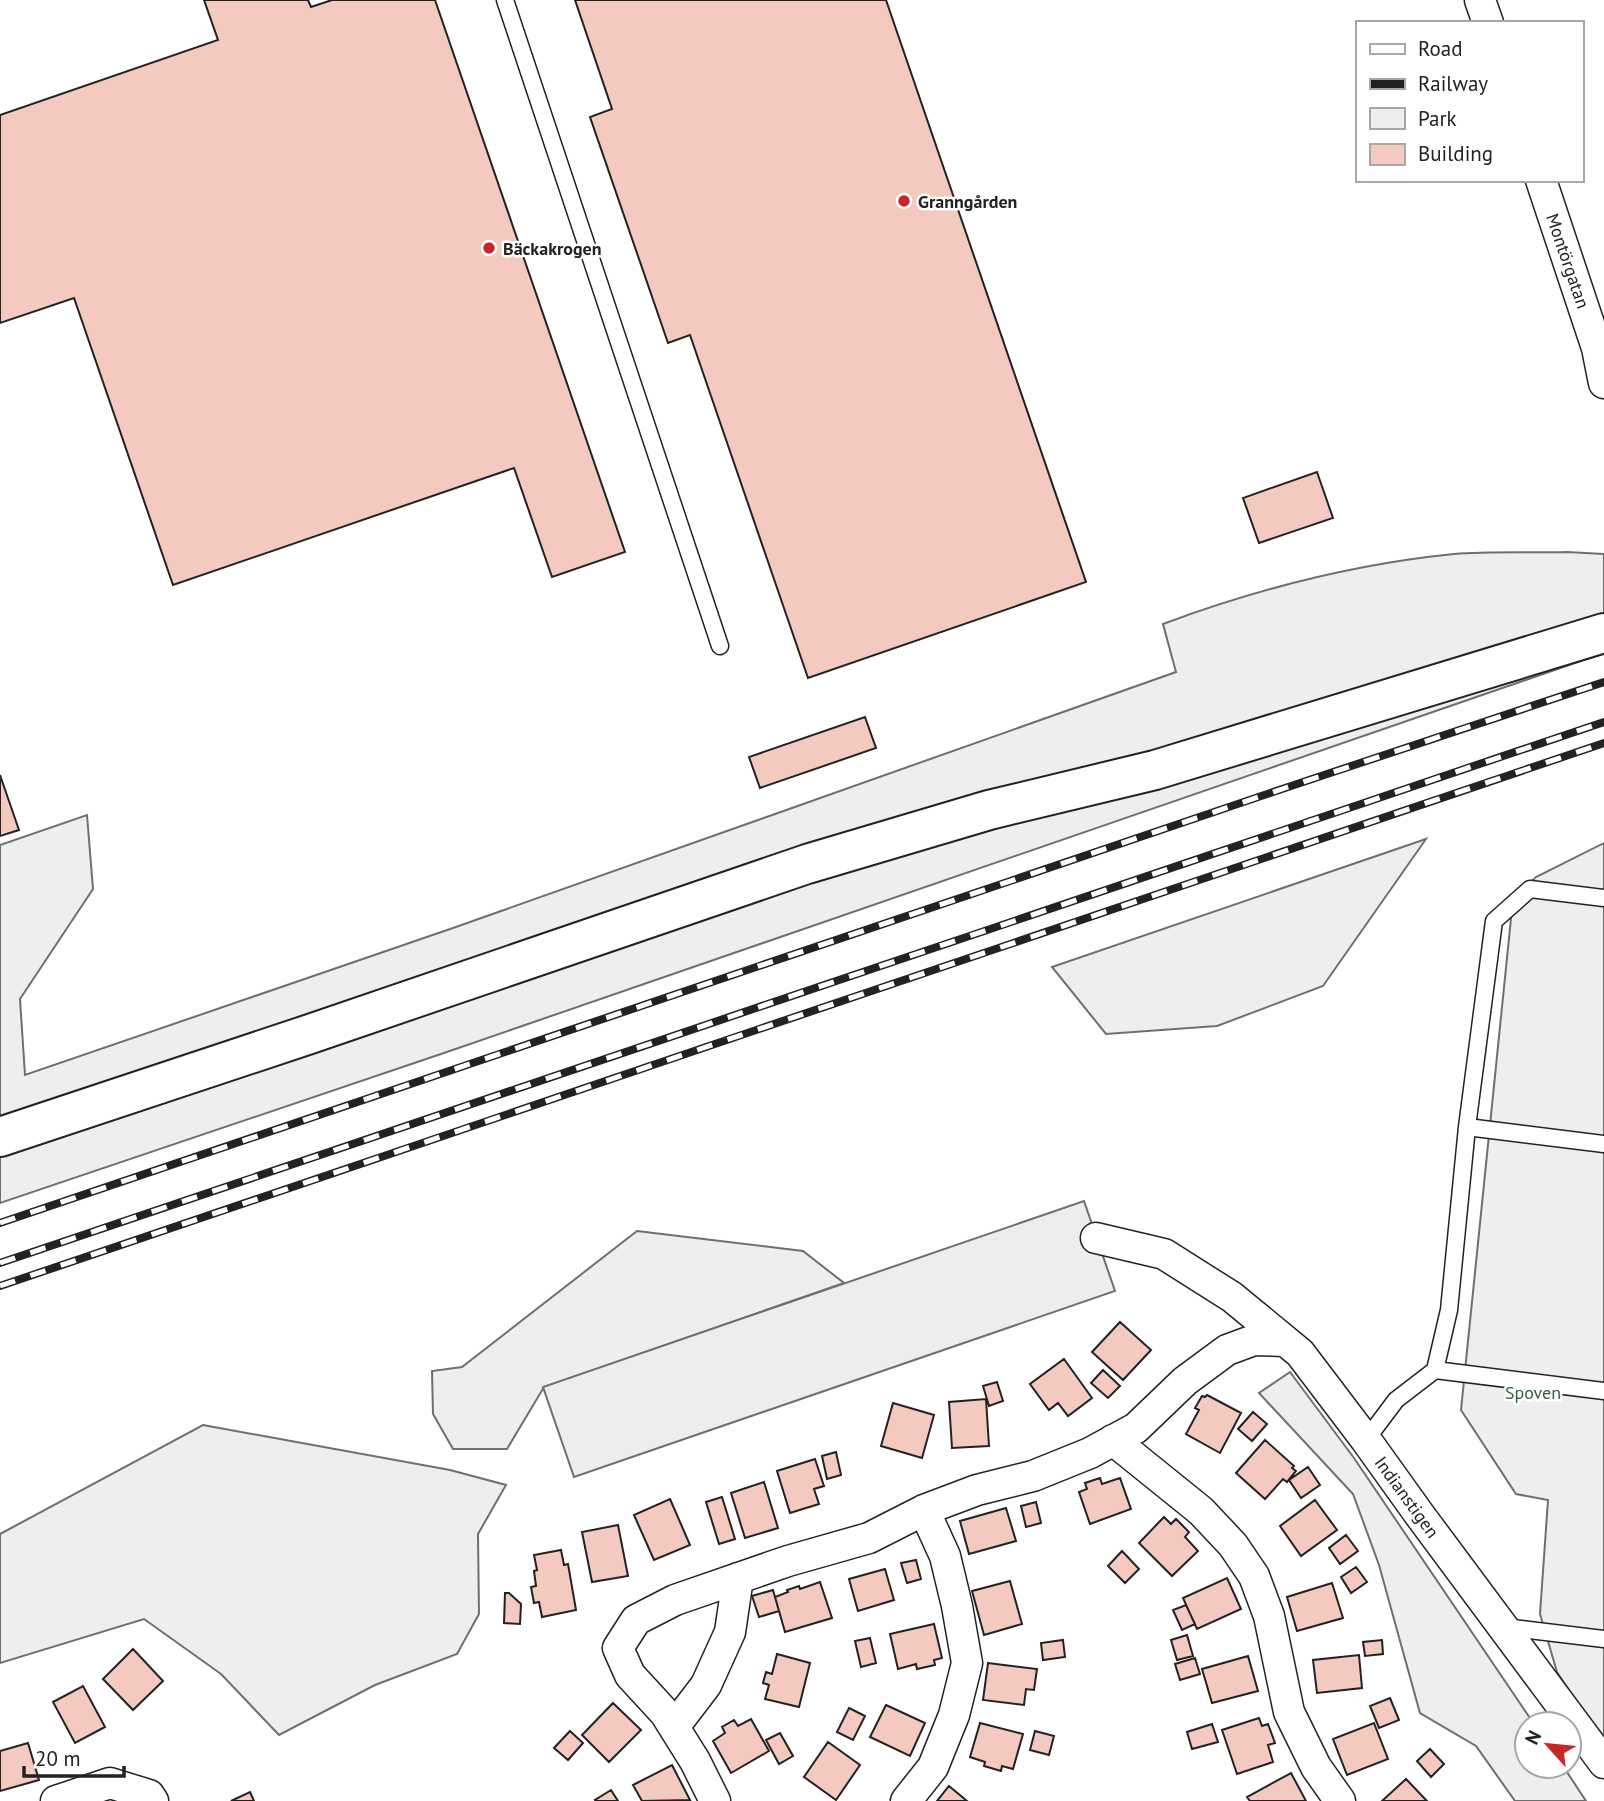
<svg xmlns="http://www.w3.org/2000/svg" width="1604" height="1801" font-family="'PT Sans',sans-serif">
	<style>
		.green { fill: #eee; stroke: #6f6f6f; stroke-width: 2 }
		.parking { fill: #ededed; stroke: #6f6f6f; stroke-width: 2 }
		.building { fill: #f3c9c0; stroke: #222; stroke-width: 2 }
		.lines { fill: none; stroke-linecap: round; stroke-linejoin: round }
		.service-casing { stroke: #222; stroke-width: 19 }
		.minor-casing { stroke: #222; stroke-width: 33 }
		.secondary-casing { stroke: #222; stroke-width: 42 }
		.service { stroke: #fff; stroke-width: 16 }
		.minor { stroke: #fff; stroke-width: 30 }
		.secondary { stroke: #fff; stroke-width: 38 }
		.rail-casing { stroke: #222; stroke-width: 8 }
		.rail { stroke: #fff; stroke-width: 5; stroke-dasharray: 16; stroke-linecap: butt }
		.poi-dot { fill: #c62828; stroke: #fff; stroke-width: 2.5 }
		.labels { text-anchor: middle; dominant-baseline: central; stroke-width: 5; stroke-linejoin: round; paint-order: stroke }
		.poi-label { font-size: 18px; font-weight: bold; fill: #222; stroke: #fff; text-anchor: start }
		.street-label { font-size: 18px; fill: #222; stroke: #fff }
		.park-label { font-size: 18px; fill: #2f5e38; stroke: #fff }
	</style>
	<rect width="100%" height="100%" fill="#fff"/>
	<path class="green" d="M1567 552 1604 554V653L441 1054 0 1203V845L87 815 93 889 20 999 25 1075 453 928 1176 672 1163 624C1257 589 1354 564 1454 554 1492 551 1530 553 1567 552Z
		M1426 839 1323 986 1217 1026 1106 1034 1052 967Z
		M1604 843V1744L1557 1672 1540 1614 1548 1500 1516 1494 1461 1410 1513 899 1536 877Z
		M637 1231 803 1251 844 1283 544 1387 507 1449H453L433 1414 432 1371 462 1367Z
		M1290 1372 1354 1458 1534 1724H1527V1766H1563L1586 1801H1515L1476 1746 1420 1713 1379 1565 1353 1494 1259 1393Z
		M203 1425 450 1470 506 1485 478 1534 479 1614 457 1654 375 1685 279 1735 221 1674 144 1619 0 1663V1534Z"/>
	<path class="parking" d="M1084 1201 1115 1291 574 1477 543 1387Z"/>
	<path class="building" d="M204 0H308L311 7 332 0H435L625 552 552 577 514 468 173 585 74 298 0 323V115L218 40Z
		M575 0H886L1086 582 808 678 690 335 668 343 590 117 612 109Z
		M1317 472 1333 518 1259 543 1243 498Z
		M865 717 876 748 760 788 749 757Z
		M0 775 19 830 0 836Z
		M1120 1322 1151 1350 1123 1380 1092 1352Z
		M1064 1359 1092 1398 1068 1416 1058 1403 1049 1410 1030 1384Z
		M1103 1370 1120 1386 1108 1398 1091 1383Z
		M997 1382 1003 1401 989 1406 983 1386Z
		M1207 1395 1241 1413 1220 1453 1186 1434 1199 1410 1195 1408 1202 1396 1205 1397Z
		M986 1399 989 1446 952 1448 949 1402Z
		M893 1403 934 1415 922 1458 881 1446Z
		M1253 1412 1267 1424 1252 1441 1238 1429Z
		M1265 1440 1294 1466 1292 1468 1296 1471 1287 1482 1283 1479 1265 1499 1236 1473Z
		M836 1452 841 1475 827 1479 822 1456Z
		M815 1459 824 1486 814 1489 819 1504 790 1513 777 1471Z
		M1308 1467 1320 1485 1301 1498 1289 1480Z
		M1100 1478 1102 1484 1120 1478 1131 1509 1090 1524 1079 1492 1087 1489 1085 1483Z
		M764 1482 778 1528 745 1538 731 1493Z
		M722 1497 735 1539 719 1544 706 1502Z
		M670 1499 690 1545 654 1560 634 1515Z
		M1315 1500 1337 1530 1301 1556 1280 1526Z
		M1036 1502 1041 1523 1026 1527 1021 1506Z
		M1006 1508 1016 1541 969 1554 960 1521Z
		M1164 1517 1171 1524 1176 1519 1189 1532 1185 1537 1198 1551 1172 1576 1139 1543Z
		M618 1525 628 1576 592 1582 582 1532Z
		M1346 1535 1358 1551 1340 1564 1329 1548Z
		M561 1550 564 1565 568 1564 576 1610 542 1617 539 1602 534 1603 531 1587 536 1586 534 1571 537 1570 534 1555Z
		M1122 1551 1139 1569 1125 1583 1108 1566Z
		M916 1560 921 1579 907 1583 901 1563Z
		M1356 1567 1367 1582 1351 1593 1341 1577Z
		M885 1569 894 1600 858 1611 849 1579Z
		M1227 1578 1241 1609 1197 1629 1183 1598Z
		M1010 1581 1022 1624 984 1635 972 1591Z
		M820 1582 832 1618 785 1632 775 1597 788 1592 787 1590 799 1586 800 1589Z
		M1332 1583 1343 1618 1297 1631 1287 1597Z
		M773 1590 779 1611 759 1617 752 1596Z
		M505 1593H509L521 1604 520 1624 504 1623Z
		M1186 1605 1195 1624 1182 1630 1173 1610Z
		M934 1624 942 1658 934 1660 935 1665 917 1669 916 1664 898 1669 890 1634Z
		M1187 1635 1193 1656 1177 1660 1171 1640Z
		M870 1638 876 1663 861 1667 855 1641Z
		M1063 1640 1065 1657 1043 1660 1041 1643Z
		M1382 1640 1383 1654 1365 1656 1363 1642Z
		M133 1649 163 1681 133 1710 103 1679Z
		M777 1654 810 1663 799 1707 765 1699 769 1685 763 1683 766 1672 772 1674Z
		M1359 1655 1362 1688 1317 1693 1313 1660Z
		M1248 1656 1258 1691 1212 1703 1202 1669Z
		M1195 1658 1200 1674 1180 1680 1175 1664Z
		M988 1663 1037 1669 1034 1690 1026 1689 1024 1705 983 1700Z
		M83 1686 105 1727 75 1743 53 1702Z
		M1390 1698 1399 1720 1379 1728 1370 1706Z
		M613 1703 641 1730 609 1762 582 1735Z
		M886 1705 925 1723 910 1756 870 1737Z
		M849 1708 865 1716 853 1740 837 1732Z
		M1259 1718 1262 1726 1268 1724 1275 1743 1268 1745 1273 1762 1237 1774 1222 1730Z
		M751 1719 769 1751 731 1773 713 1741 725 1733 722 1727 734 1720 738 1726Z
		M980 1723 1023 1734 1013 1769 1002 1766 1001 1771 984 1766 985 1762 970 1757Z
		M1374 1723 1388 1759 1347 1775 1333 1739Z
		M1212 1724 1218 1742 1192 1749 1187 1732Z
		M570 1731 583 1743 568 1760 554 1748Z
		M1035 1731 1054 1736 1049 1755 1030 1750Z
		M780 1733 793 1756 779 1764 766 1740Z
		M828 1742 860 1765 836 1800 804 1777Z
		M28 1743 39 1780 0 1791V1751Z
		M1430 1749 1444 1764 1431 1777 1417 1761Z
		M672 1765 690 1800 642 1801 633 1785Z
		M1291 1773 1306 1801H1250L1247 1797Z
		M1406 1779 1427 1801H1382Z
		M949 1786 967 1801H937Z
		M611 1790 618 1801H596L595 1800Z
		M250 1792 254 1801H231Z"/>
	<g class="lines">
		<g class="service-casing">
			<path id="service" d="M505 0 720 646
				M1467 1127 1604 1144
				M1435 1370 1604 1391
				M1366 1440 1396 1400 1435 1370 1449 1310 1467 1127 1494 921 1530 889 1604 898
				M1504 1627 1604 1639"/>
		</g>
		<g class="minor-casing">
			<path id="minor" d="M1480 0 1488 23
				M1541 180 1597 348 1604 383
				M1096 1238 1164 1254 1232 1297 1300 1353 1366 1440 1419 1514 1604 1763
				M1113 1440 1201 1511 1233 1545 1254 1576 1269 1616 1289 1712 1316 1767 1340 1801
				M674 1727 706 1685 730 1632 738 1578
				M56 1801 110 1783 149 1795 153 1801
				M715 1801 695 1761 665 1713 630 1675 618 1648 636 1620 675 1600 788 1561 869 1538 924 1510 977 1490 1033 1476 1090 1453 1136 1428 1185 1381 1227 1350 1254 1340 1284 1341
				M906 1801 933 1767 954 1715 967 1663 957 1606 945 1556 924 1510"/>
		</g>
		<g class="secondary-casing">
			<path id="secondary" d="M0 1137 310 1034 807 864 989 810 1155 770 1604 633"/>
		</g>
		<use href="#service" class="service"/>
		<use href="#minor" class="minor"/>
		<use href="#secondary" class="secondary"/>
		<g class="rail-casing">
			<path id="rail" d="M0 1223 1285 788 1604 682
				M0 1263 1604 722
				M0 1286 1604 743"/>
		</g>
		<use href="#rail" class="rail"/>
	</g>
	<g class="poi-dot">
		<circle cx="904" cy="201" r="7"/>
		<circle cx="489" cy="248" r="7"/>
	</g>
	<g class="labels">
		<g class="poi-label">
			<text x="918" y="201">Granngården</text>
			<text x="503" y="248">Bäckakrogen</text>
		</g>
		<g class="street-label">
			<text transform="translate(1568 261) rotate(71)">Montörgatan</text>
			<text transform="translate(1407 1497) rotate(54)">Indianstigen</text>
		</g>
		<g class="park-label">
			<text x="1533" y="1392">Spoven</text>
		</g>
	</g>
	<rect x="1356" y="21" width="228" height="161" fill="#ffffff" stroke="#a7a7a7" stroke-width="2"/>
	<rect x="1370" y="44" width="35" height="10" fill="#ffffff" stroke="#a7a7a7" stroke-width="2"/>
	<text x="1418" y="56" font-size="21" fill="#222222">Road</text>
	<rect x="1370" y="79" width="35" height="10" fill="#222222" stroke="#a7a7a7" stroke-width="2"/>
	<text x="1418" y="91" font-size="21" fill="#222222">Railway</text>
	<rect x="1370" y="108" width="35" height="21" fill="#eeeeee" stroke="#a7a7a7" stroke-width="2"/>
	<text x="1418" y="126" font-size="21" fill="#222222">Park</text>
	<rect x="1370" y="144" width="35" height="21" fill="#f3c9c0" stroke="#a7a7a7" stroke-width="2"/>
	<text x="1418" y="161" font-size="21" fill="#222222">Building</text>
	<g transform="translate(1548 1745) rotate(297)"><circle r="33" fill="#ffffff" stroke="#a7a7a7" stroke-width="2"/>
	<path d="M0-5L12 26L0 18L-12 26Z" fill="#c62828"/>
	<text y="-10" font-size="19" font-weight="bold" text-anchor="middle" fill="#222222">N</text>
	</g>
	<path d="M24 1766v10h100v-10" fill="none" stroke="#222222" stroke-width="3.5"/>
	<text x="35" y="1766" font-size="21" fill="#222222" stroke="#ffffff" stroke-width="5" paint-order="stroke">20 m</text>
</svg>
